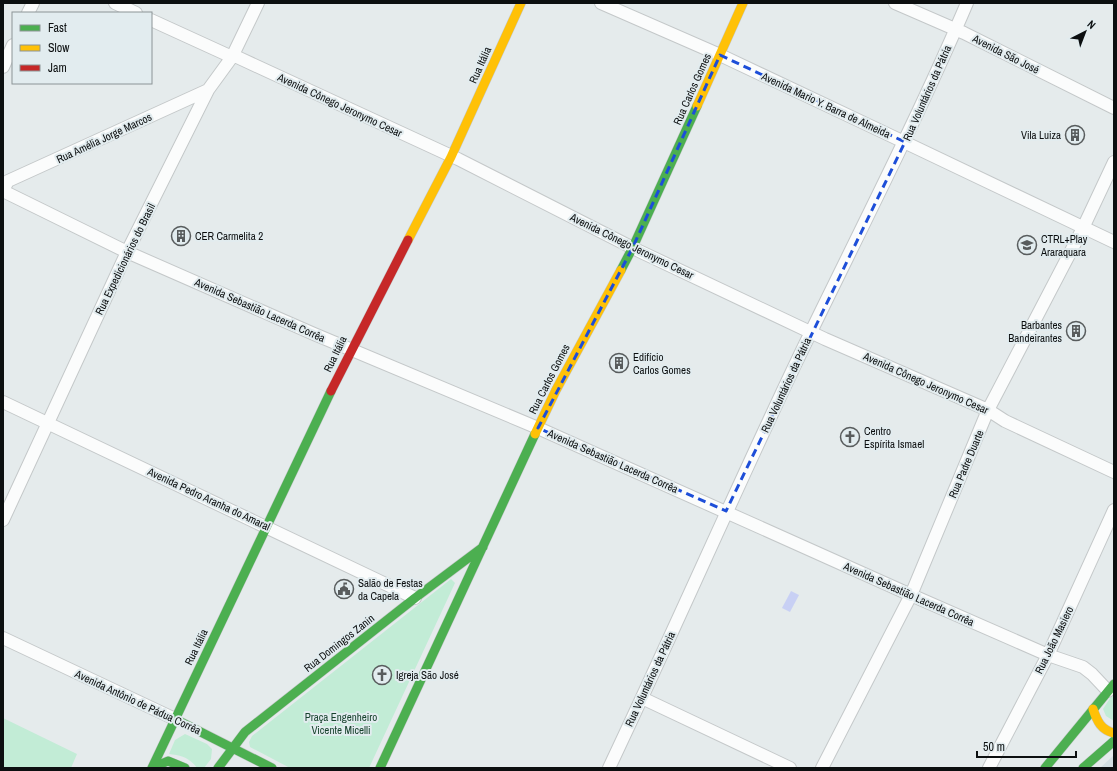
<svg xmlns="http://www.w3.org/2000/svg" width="1117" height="771" font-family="'Archivo Narrow',sans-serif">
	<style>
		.built { fill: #d3dfe2 }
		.green { fill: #c2ecd6 }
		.water { fill: #c8d0f4 }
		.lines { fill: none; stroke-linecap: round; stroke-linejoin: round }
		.street-casing { stroke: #c4c8c9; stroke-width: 14 }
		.fast-casing { stroke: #c4c8c9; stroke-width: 10 }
		.slow-casing { stroke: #c4c8c9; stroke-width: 10 }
		.jam-casing { stroke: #c4c8c9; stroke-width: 10 }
		.street { stroke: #fbfcfc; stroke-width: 12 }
		.fast { stroke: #4caf50; stroke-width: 9 }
		.slow { stroke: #ffc107; stroke-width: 9 }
		.jam { stroke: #c62828; stroke-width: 9 }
		.marked { fill: none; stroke: #1d4ed8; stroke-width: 3; stroke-dasharray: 8 5; stroke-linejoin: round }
		.labels { text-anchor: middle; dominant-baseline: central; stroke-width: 4; stroke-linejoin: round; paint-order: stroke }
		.street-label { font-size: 11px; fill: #0c0f10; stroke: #e2ecef }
		.poi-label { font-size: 11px; fill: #0c0f10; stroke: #e2ecef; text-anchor: start }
		.park-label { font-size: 11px; fill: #17422d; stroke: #e2ecef }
	</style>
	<rect width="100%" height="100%" fill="#e5ebec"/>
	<path class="built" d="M1114 755V768H1100Z"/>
	<path class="green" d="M451 579 455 583 369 768H290L250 747 249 742 252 736Z
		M1114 692V721L1106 716 1103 709Z
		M3 718 77 754 71 768H3Z
		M185 734 207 744 212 749 211 759 204 768H197C190 758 181 755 169 754L175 740Z"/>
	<path class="water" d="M791 591 799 595 790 612 782 608Z"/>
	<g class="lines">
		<g class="street-casing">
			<path id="street" d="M115 3 136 13
				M601 3 720 55 883 132 1114 242
				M895 3 964 33 1114 108
				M28 13 33 3
				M151 20 232 57H237L458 159 639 251 825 339 988 410 1005 421 1114 472
				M3 67 13 45
				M3 190 8 181 208 90
				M3 191 127 252 314 334 538 428 911 595 1048 655 1083 667 1092 674 1108 691
				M3 402 415 598
				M3 520 127 252 208 90 232 57 258 3
				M3 638 175 719
				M642 698 790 768
				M609 768C672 635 731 500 794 367 852 246 914 127 967 3
				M822 768 911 595 988 410 1083 228 1114 162
				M989 768 1048 655 1114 510"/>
		</g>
		<g class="fast-casing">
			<path id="fast" d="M621 270 633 247 697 106
				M175 719 272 768
				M152 768 331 391
				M152 768 168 761 185 768
				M218 768 245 732 415 598 483 547
				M380 768 535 434
				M1045 768 1114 684
				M1083 768 1114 741"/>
		</g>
		<g class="slow-casing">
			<path id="slow" d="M697 106 743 3
				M408 240 451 157 521 3
				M535 434 556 390 621 270
				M1093 709C1097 721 1101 730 1114 733"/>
		</g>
		<g class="jam-casing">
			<path id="jam" d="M331 391 408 240"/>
		</g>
		<use href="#street" class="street"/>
		<use href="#fast" class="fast"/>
		<use href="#slow" class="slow"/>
		<use href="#jam" class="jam"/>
	</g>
	<path class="marked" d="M720 55 905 142 726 511 538 428 633 247Z"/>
	<defs>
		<g id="building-ring" transform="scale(1)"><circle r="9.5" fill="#e2ecef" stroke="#585c5d" stroke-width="1.5"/><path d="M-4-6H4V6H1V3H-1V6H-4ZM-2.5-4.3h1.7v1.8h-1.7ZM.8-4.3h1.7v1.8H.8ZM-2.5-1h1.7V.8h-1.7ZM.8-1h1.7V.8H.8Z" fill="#585c5d"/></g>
		<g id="university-ring" transform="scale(1)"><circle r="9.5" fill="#e2ecef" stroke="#585c5d" stroke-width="1.5"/><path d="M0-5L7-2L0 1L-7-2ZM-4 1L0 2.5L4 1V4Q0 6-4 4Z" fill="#585c5d"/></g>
		<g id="church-ring" transform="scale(1)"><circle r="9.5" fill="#e2ecef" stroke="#585c5d" stroke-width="1.5"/><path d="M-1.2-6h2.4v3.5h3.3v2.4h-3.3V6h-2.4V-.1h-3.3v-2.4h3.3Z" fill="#585c5d"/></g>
		<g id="civic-ring" transform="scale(1)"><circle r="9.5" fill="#e2ecef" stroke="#585c5d" stroke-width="1.5"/><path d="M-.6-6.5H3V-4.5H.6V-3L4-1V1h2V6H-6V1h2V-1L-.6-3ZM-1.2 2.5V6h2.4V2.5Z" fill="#585c5d"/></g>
	</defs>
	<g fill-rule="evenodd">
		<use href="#building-ring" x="1075" y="135"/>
		<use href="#building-ring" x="181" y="236"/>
		<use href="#university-ring" x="1027" y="245"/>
		<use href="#building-ring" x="1076" y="331"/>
		<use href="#building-ring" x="619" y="363"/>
		<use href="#church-ring" x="850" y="437"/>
		<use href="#civic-ring" x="344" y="589"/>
		<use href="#church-ring" x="382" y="675"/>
	</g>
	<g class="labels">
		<g class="street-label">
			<text transform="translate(1006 54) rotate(27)">Avenida São José</text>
			<text transform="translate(480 65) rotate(-66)">Rua Itália</text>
			<text transform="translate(692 89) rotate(-66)">Rua Carlos Gomes</text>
			<text transform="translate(927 93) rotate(-66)">Rua Voluntários da Pátria</text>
			<text transform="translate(340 105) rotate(25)">Avenida Cônego Jeronymo Cesar</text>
			<text transform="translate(826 105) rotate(25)">Avenida Mario Y. Barra de Almeida</text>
			<text transform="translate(104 138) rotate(-25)">Rua Amélia Jorge Marcos</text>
			<text transform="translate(632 246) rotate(26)">Avenida Cônego Jeronymo Cesar</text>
			<text transform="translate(125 259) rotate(-64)">Rua Expedicionários do Brasil</text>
			<text transform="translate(260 310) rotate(24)">Avenida Sebastião Lacerda Corrêa</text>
			<text transform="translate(335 354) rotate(-64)">Rua Itália</text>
			<text transform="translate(549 379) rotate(-63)">Rua Carlos Gomes</text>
			<text transform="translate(926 383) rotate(24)">Avenida Cônego Jeronymo Cesar</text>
			<text transform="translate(786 385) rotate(-65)">Rua Voluntários da Pátria</text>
			<text transform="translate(613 461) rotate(24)">Avenida Sebastião Lacerda Corrêa</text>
			<text transform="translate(966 464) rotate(-67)">Rua Padre Duarte</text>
			<text transform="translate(209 499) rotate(25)">Avenida Pedro Aranha do Amaral</text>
			<text transform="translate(909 594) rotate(24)">Avenida Sebastião Lacerda Corrêa</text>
			<text transform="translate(1054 640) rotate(-64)">Rua João Masiero</text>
			<text transform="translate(339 643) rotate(-38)">Rua Domingos Zanin</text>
			<text transform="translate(196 647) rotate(-64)">Rua Itália</text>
			<text transform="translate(650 679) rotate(-65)">Rua Voluntários da Pátria</text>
			<text transform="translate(138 702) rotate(25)">Avenida Antônio de Pádua Corrêa</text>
		</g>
		<g class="poi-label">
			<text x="1061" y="135" text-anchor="end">Vila Luiza</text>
			<text x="195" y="236">CER Carmelita 2</text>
			<text x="1041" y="239">CTRL+Play<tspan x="1041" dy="13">Araraquara</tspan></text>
			<text x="1062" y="325" text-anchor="end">Barbantes<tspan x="1062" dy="13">Bandeirantes</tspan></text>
			<text x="633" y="357">Edifício<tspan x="633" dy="13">Carlos Gomes</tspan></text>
			<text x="864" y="431">Centro<tspan x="864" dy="13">Espírita Ismael</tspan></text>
			<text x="358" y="583">Salão de Festas<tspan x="358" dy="13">da Capela</tspan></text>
			<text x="396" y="675">Igreja São José</text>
		</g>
		<g class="park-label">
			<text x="341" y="717">Praça Engenheiro<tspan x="341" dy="13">Vicente Micelli</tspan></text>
		</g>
	</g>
	<rect width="1117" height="771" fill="none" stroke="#0c0f10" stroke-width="8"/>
	<rect x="12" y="12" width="140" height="72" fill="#e2ecef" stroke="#8c9496"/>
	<rect x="20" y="25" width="20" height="6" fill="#4caf50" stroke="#8c9496"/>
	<text x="48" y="32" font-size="12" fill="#0c0f10">Fast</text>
	<rect x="20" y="45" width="20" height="6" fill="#ffc107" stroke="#8c9496"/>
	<text x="48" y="52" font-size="12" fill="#0c0f10">Slow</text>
	<rect x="20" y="65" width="20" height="6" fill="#c62828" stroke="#8c9496"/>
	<text x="48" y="72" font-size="12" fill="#0c0f10">Jam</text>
	<g transform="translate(1085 32) rotate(42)" stroke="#e2ecef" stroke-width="3" paint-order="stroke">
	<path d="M0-3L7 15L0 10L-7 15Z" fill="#0c0f10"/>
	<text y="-6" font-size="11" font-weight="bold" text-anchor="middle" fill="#0c0f10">N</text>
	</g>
	<path d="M977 751v6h99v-6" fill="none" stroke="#0c0f10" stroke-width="2"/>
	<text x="983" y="751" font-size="12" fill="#0c0f10" stroke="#e2ecef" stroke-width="3" paint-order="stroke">50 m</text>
</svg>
